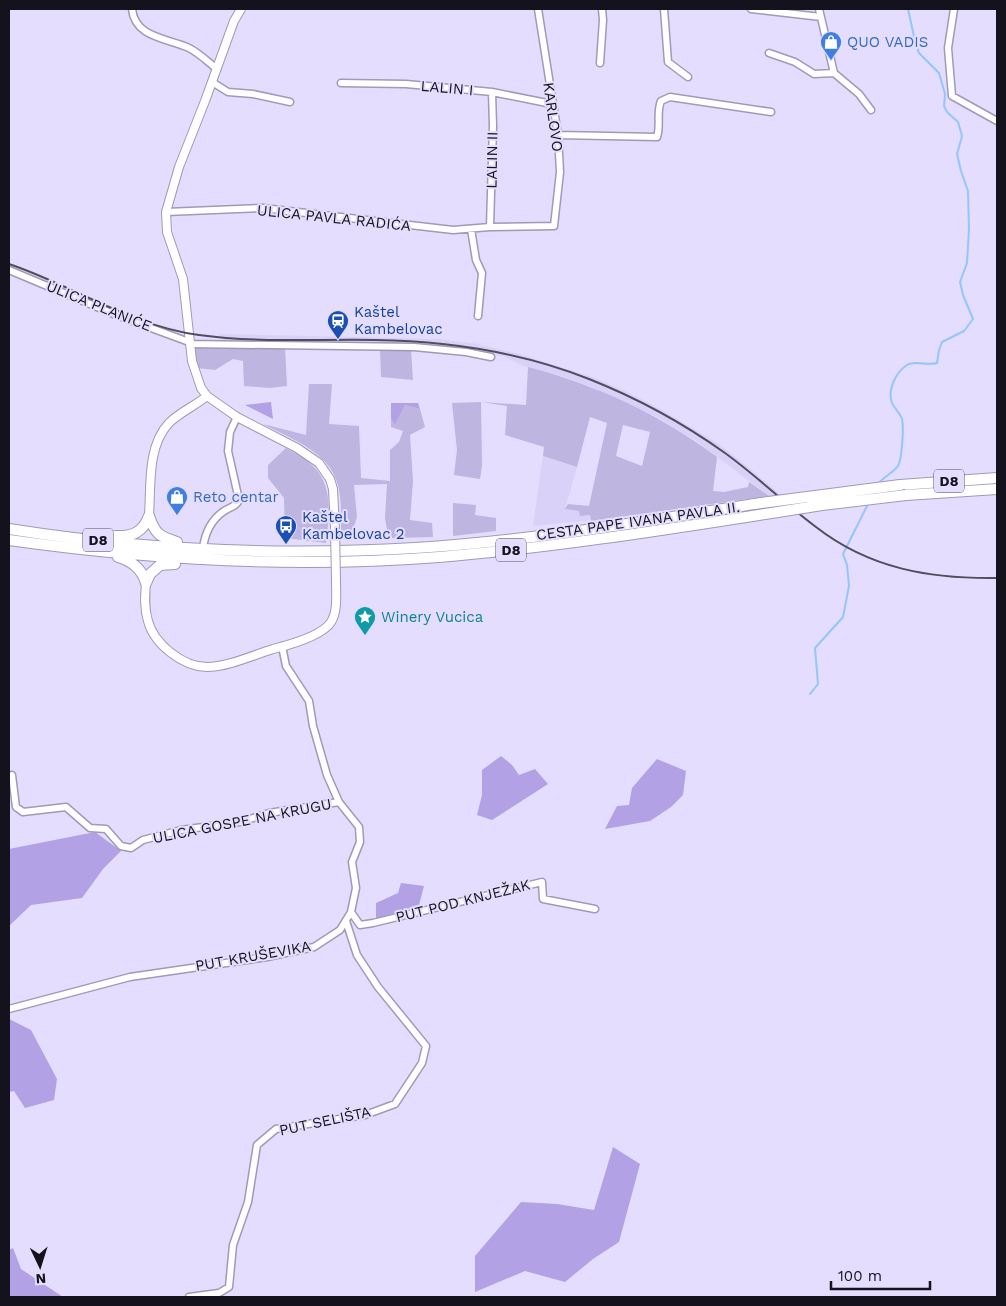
<svg xmlns="http://www.w3.org/2000/svg" width="1006" height="1306" font-family="'Work Sans',sans-serif">
	<style>
		.built { fill: #dad1f8 }
		.green { fill: #bfb5e1; fill-rule: evenodd }
		.forest { fill: #b2a1e4 }
		.lines { fill: none; stroke-linecap: round; stroke-linejoin: round }
		.stream { stroke: #94c5fe; stroke-width: 2 }
		.minor-casing { stroke: #a099b7; stroke-width: 9 }
		.tertiary-casing { stroke: #a099b7; stroke-width: 10 }
		.primary-casing { stroke: #a099b7; stroke-width: 12 }
		.minor { stroke: #fff; stroke-width: 6 }
		.tertiary { stroke: #fff; stroke-width: 8 }
		.primary { stroke: #fff; stroke-width: 10 }
		.rail { stroke: #514d5e; stroke-width: 2 }
		.tertiary-bridge-casing { stroke: #a099b7; stroke-width: 10; stroke-linecap: butt }
		.primary-bridge-casing { stroke: #a099b7; stroke-width: 12; stroke-linecap: butt }
		.tertiary-bridge { stroke: #fff; stroke-width: 8 }
		.primary-bridge { stroke: #fff; stroke-width: 10 }
		.labels { text-anchor: middle; dominant-baseline: central; stroke-width: 4; stroke-linejoin: round; paint-order: stroke }
		.shield { fill: #e4ddfd; stroke: #524f60; stroke-width: 1 }
		.shield-label { font-size: 14px; font-weight: bold; fill: #14121c }
		.shop-label { font-size: 15px; fill: #366cbe; stroke: #e4ddfd; text-anchor: start }
		.street-label { font-size: 15px; fill: #14121c; stroke: #e4ddfd }
		.transit-label { font-size: 15px; fill: #164399; stroke: #e4ddfd; text-anchor: start }
		.culture-label { font-size: 15px; fill: #0d838f; stroke: #e4ddfd; text-anchor: start }
	</style>
	<rect width="100%" height="100%" fill="#e4ddfd"/>
	<path class="built" d="M219 334 439 339 477 344 520 354 595 378 629 393 662 410 717 443 742 462 782 496H769L695 440 655 416 587 385 557 375 523 366 503 356 474 351 224 343Z
		M543 456 577 467 565 509 579 511 590 515V520L533 526Z"/>
	<path class="green" d="M195 347 285 348 287 386 270 388 244 386 243 361 233 359 215 370 197 368Z
		M380 348 411 349 413 380 381 377Z
		M528 367C597 385 661 415 717 457L713 491 724 492 748 487 749 482 769 496 591 521 590 515 580 516 579 511 565 509 568 504 589 506 607 423 590 417 577 467 543 456 544 447 505 435 507 406 481 402 482 466 480 479 454 475 457 450 452 403 481 402 526 405ZM623 425 650 432 642 466 616 456Z
		M309 384H332L329 424 359 426 361 478 390 481V450L399 442 403 431 391 427V419L395 423 405 405 420 409 425 427 410 435 413 481 410 520 432 523 433 537 392 538V536L388 535 385 518 387 484 354 485 357 517 349 540H345L341 536C341 519 342 502 338 485 329 451 291 439 263 424L306 435Z
		M286 448C295 453 305 458 312 465 334 485 329 517 326 543L285 538 284 498 268 478V465Z
		M453 503 476 505 475 515 496 518V531L453 536Z"/>
	<path class="forest" d="M271 402 273 419 245 405Z
		M391 403H418L420 409 405 405 395 424 391 419Z
		M501 756 512 765 519 775 535 769 548 784 492 820 477 815 482 795V770Z
		M657 759 686 771 683 795 671 807 650 821 605 829 617 806 629 805 632 788Z
		M95 832 121 851 103 869 82 898 31 905 9 926V849Z
		M401 883 424 886 419 905 376 919V903L398 893Z
		M9 1019 31 1030 57 1079 54 1100 25 1108 14 1091 9 1092Z
		M613 1147 640 1164 619 1242 593 1259 565 1282 525 1271 475 1292V1256L521 1202 557 1204 594 1210Z
		M13 1248 21 1269 63 1297H9V1250Z"/>
	<g class="lines">
		<path class="stream" d="M878 484C883 477 893 473 898 466 902 459 904 427 902 419 900 413 894 408 892 403 887 390 896 372 907 365 915 360 927 366 937 363L939 350 942 342 964 331 973 319 963 295 960 282 967 263 969 229 968 191 961 171 957 154 962 136 958 122 947 112 944 106 945 94 939 73 919 53 915 41 908 9
			M810 694 818 684 815 648 843 617 849 586 847 565 843 554 868 504"/>
		<g class="minor-casing">
			<path id="minor" d="M132 9C135 38 167 38 189 48 199 53 208 62 217 69
				M664 9 668 62 688 77
				M751 9 821 17
				M819 9 834 73 859 94 871 110
				M954 9 948 48 952 96 997 121
				M769 53 795 62 814 74 834 73
				M600 63 603 20 602 9
				M212 82 228 92 253 94 290 102
				M341 83 406 84 492 92 552 104
				M558 135 657 137C661 125 656 113 661 101L670 97 771 112
				M166 212 263 208 453 230 490 227 554 226 560 172 558 135 538 9
				M490 227 493 126 492 92
				M471 229 476 260 482 273 478 316
				M9 270 116 315 189 342
				M190 344 414 347 466 352 491 357
				M203 548C205 533 211 520 224 511 230 507 236 507 239 500L228 451 230 432 237 417
				M12 775 16 807 23 812 66 807 90 828 106 829 121 846 131 848 143 840 181 830 240 822 269 813 339 802
				M351 912 360 925 373 923 542 882 543 899 595 909
				M9 1009 130 977 267 957 314 947 340 930 351 912 356 888 352 862 360 842 359 827 339 802 327 775 313 726 309 701 286 666 282 646
				M189 1297 219 1293 229 1287 233 1245 248 1202 257 1145 276 1129 365 1115 395 1104 422 1063 426 1046 378 987 357 955 346 921"/>
		</g>
		<g class="tertiary-casing">
			<path id="tertiary" d="M241 9 234 21 205 101 179 167 166 212 167 232 183 279 192 361 201 388 207 396 237 417 297 448 319 463 330 479 333 489 335 529
				M149 516C151 486 147 446 169 423 180 412 195 406 207 396
				M146 583C145 595 144 608 148 621 154 644 183 667 207 667 227 667 254 655 273 649 289 645 322 636 331 622 338 611 336 594 336 581"/>
		</g>
		<g class="primary-casing">
			<path id="primary" d="M900 485 997 478
				M906 495 997 489
				M149 516C155 534 160 537 177 542
				M9 529C142 550 280 556 415 548 531 541 646 521 761 503
				M115 536C133 537 143 532 149 516
				M9 540C151 560 296 568 439 557 548 548 656 531 765 514
				M118 557C132 561 142 569 146 583
				M146 583 150 574 160 565 175 564"/>
		</g>
		<use href="#minor" class="minor"/>
		<use href="#tertiary" class="tertiary"/>
		<use href="#primary" class="primary"/>
		<path class="rail" d="M9 264C72 285 131 326 199 335 257 343 316 339 375 340 448 341 521 352 589 379 637 398 683 423 725 453 757 476 785 504 816 527 870 569 931 579 997 578"/>
		<g class="tertiary-bridge-casing">
			<path id="tertiary-bridge" d="M335 529 336 581"/>
		</g>
		<g class="primary-bridge-casing">
			<path id="primary-bridge" d="M761 503 900 485
				M765 514 822 505 906 495"/>
		</g>
		<use href="#tertiary-bridge" class="tertiary-bridge"/>
		<use href="#primary-bridge" class="primary-bridge"/>
	</g>
	<defs>
		<g id="shop-pin" transform="scale(1.125)"><path d="M0 17L-7.5 6A9.5 9.5 0 1 1 7.5 6Z" fill="#3f7fe0" stroke="#e4ddfd"/><path d="M-5-2.5h2.3a2.7 3.5 0 0 1 5.4 0H5L5.5 6h-11ZM-1.5-2.5h3a1.5 2.3 0 0 0-3 0Z" fill="#fff"/></g>
		<g id="station-pin" transform="scale(1.125)"><path d="M0 17L-7.5 6A9.5 9.5 0 1 1 7.5 6Z" fill="#1a4fb4" stroke="#e4ddfd"/><path d="M-3-6H3Q5-6 5-4V2Q5 4 3 4L4.5 6H3L1.5 4h-3L-3 6H-4.5L-3 4Q-5 4-5 2V-4Q-5-6-3-6ZM-3.5-4v3h7v-3ZM-3.5 1v1.5H-2V1ZM2 1v1.5H3.5V1Z" fill="#fff"/></g>
		<g id="bus-pin" transform="scale(1.125)"><path d="M0 17L-7.5 6A9.5 9.5 0 1 1 7.5 6Z" fill="#1a4fb4" stroke="#e4ddfd"/><path d="M-5-6H5V4H4V6H2V4H-2V6H-4V4H-5ZM-3.5-4V0h7V-4ZM-3.5 1.2v1.5H-2V1.2ZM2 1.2v1.5H3.5V1.2Z" fill="#fff"/></g>
		<g id="sight-pin" transform="scale(1.125)"><path d="M0 17L-7.5 6A9.5 9.5 0 1 1 7.5 6Z" fill="#0f9aa8" stroke="#e4ddfd"/><path d="M0-6L1.8-2.2L6-1.7L2.9 1.2L3.7 5.4L0 3.3L-3.7 5.4L-2.9 1.2L-6-1.7L-1.8-2.2Z" fill="#fff"/></g>
	</defs>
	<g fill-rule="evenodd">
		<use href="#shop-pin" x="831" y="42"/>
		<use href="#station-pin" x="338" y="321"/>
		<use href="#shop-pin" x="177" y="497"/>
		<use href="#bus-pin" x="286" y="526"/>
		<use href="#sight-pin" x="365" y="617"/>
	</g>
	<g class="labels">
		<g class="shield">
			<rect x="934" y="469.5" width="30" height="23" rx="4"/>
			<rect x="83" y="528.5" width="30" height="23" rx="4"/>
			<rect x="496" y="538.5" width="30" height="23" rx="4"/>
		</g>
		<g class="shield-label">
			<text x="949" y="481">D8</text>
			<text x="98" y="540">D8</text>
			<text x="511" y="550">D8</text>
		</g>
		<g class="shop-label">
			<text x="847" y="42">QUO VADIS</text>
			<text x="193" y="497">Reto centar</text>
		</g>
		<g class="street-label">
			<text transform="translate(447 88) rotate(5)">LALIN I</text>
			<text transform="translate(553 117) rotate(82)">KARLOVO</text>
			<text transform="translate(492 160) rotate(-89)">LALIN II</text>
			<text transform="translate(334 218) rotate(6)">ULICA PAVLA RADIĆA</text>
			<text transform="translate(99 306) rotate(22)">ULICA PLANIĆE</text>
			<text transform="translate(638 521) rotate(-8)">CESTA PAPE IVANA PAVLA II.</text>
			<text transform="translate(242 821) rotate(-11)">ULICA GOSPE NA KRUGU</text>
			<text transform="translate(463 901) rotate(-14)">PUT POD KNJEŽAK</text>
			<text transform="translate(253 956) rotate(-10)">PUT KRUŠEVIKA</text>
			<text transform="translate(325 1121) rotate(-12)">PUT SELIŠTA</text>
		</g>
		<g class="transit-label">
			<text x="354" y="312">Kaštel<tspan x="354" dy="17">Kambelovac</tspan></text>
			<text x="302" y="517">Kaštel<tspan x="302" dy="17">Kambelovac 2</tspan></text>
		</g>
		<g class="culture-label">
			<text x="381" y="617">Winery Vucica</text>
		</g>
	</g>
	<rect width="1006" height="1306" fill="none" stroke="#14121c" stroke-width="20"/>
	<g transform="translate(40 1266) rotate(176)" stroke="#e4ddfd" stroke-width="4" paint-order="stroke">
	<path d="M0-4L9 19L0 12L-9 19Z" fill="#14121c"/>
	<text y="-8" font-size="14" font-weight="bold" text-anchor="middle" fill="#14121c">N</text>
	</g>
	<path d="M831 1281v8h99v-8" fill="none" stroke="#14121c" stroke-width="2.5"/>
	<text x="838" y="1281" font-size="15" fill="#14121c" stroke="#e4ddfd" stroke-width="4" paint-order="stroke">100 m</text>
</svg>
